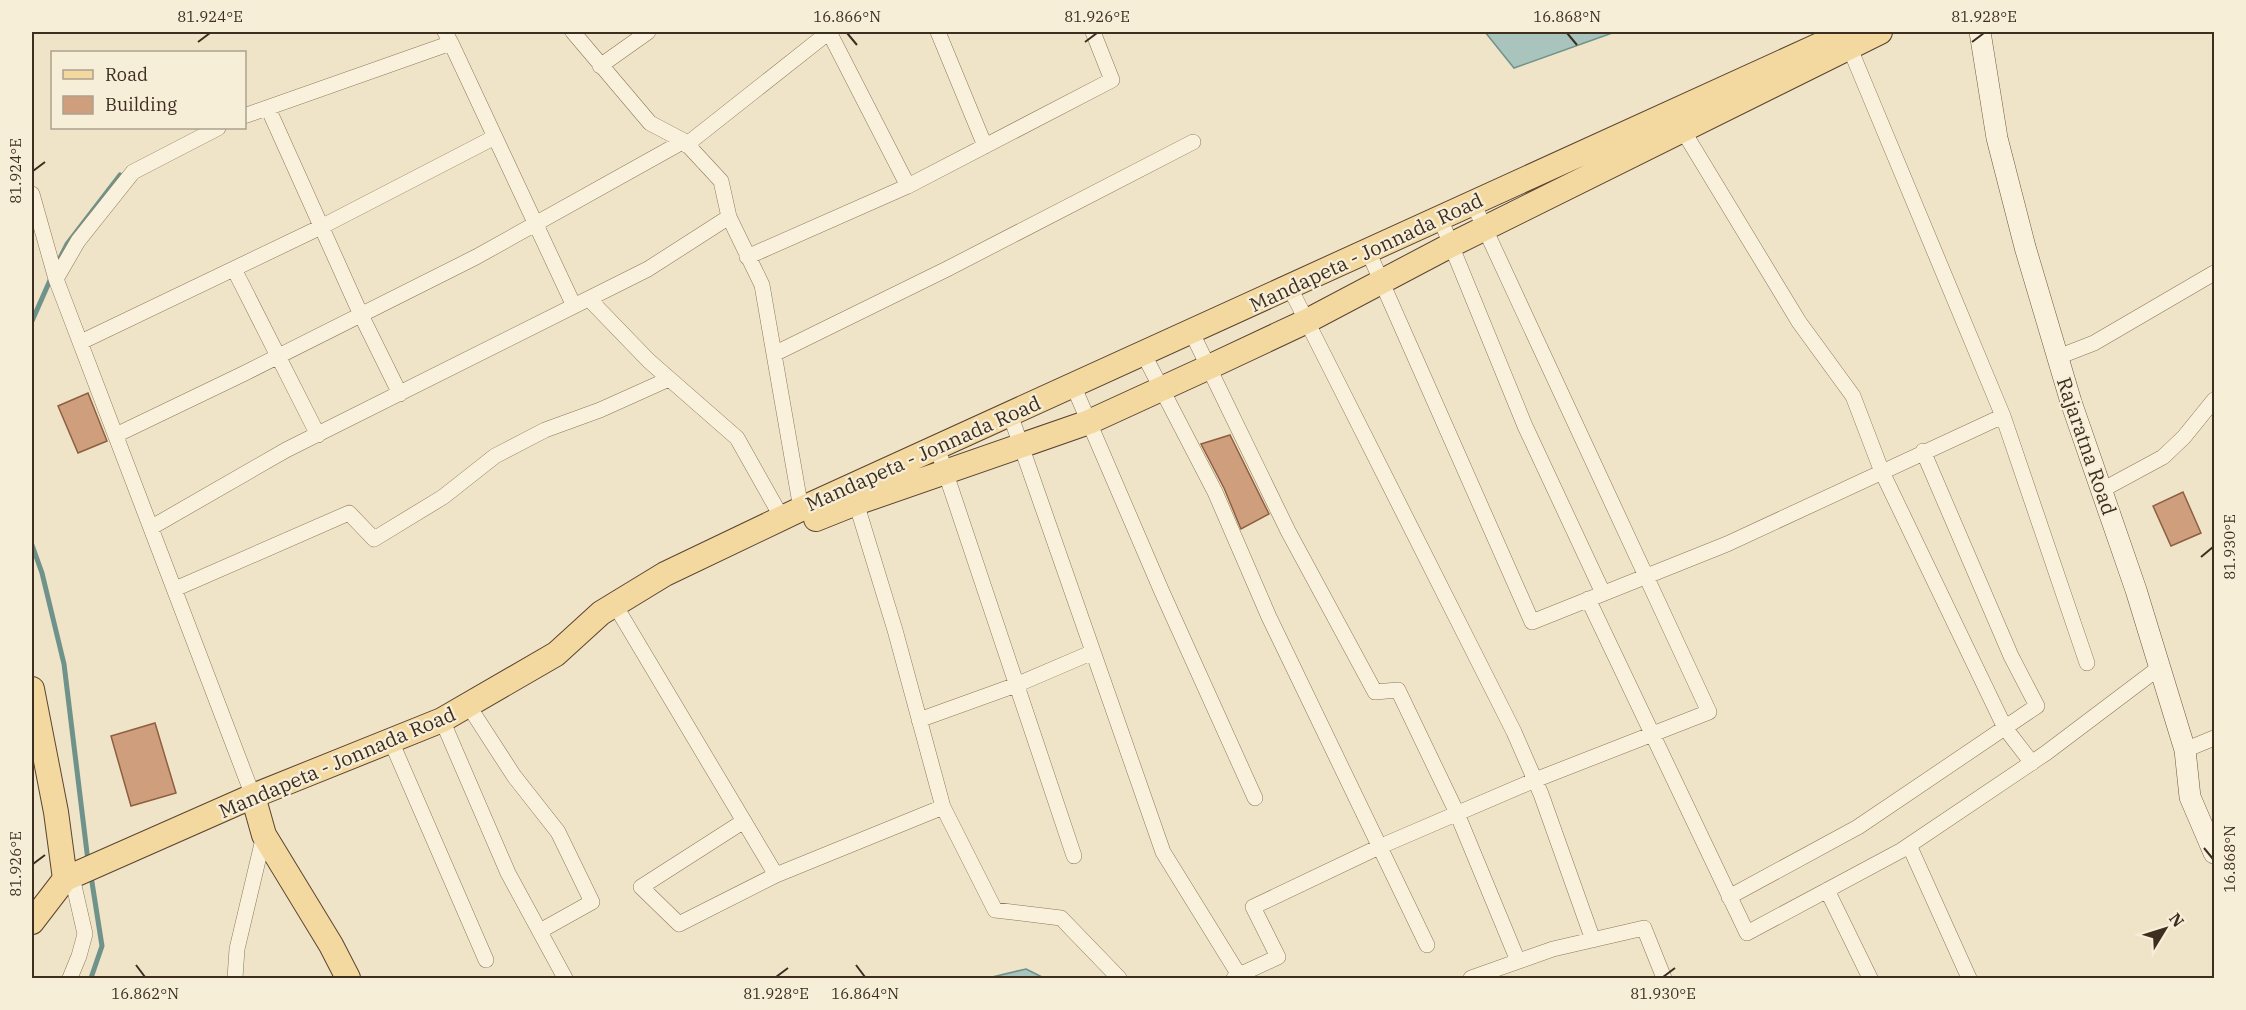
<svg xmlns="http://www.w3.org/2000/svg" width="2246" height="1010" font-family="'IBM Plex Serif',serif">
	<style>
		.water { fill: #a9c4bc; stroke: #6f938a; stroke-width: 1.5 }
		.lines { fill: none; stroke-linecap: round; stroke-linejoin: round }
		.stream { stroke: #6f938a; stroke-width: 5 }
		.building { fill: #cf9f7d; stroke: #8d5f41; stroke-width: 1.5 }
		.street-casing { stroke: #8d765c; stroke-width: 16 }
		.secondary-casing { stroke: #6f573f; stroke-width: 22 }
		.primary-casing { stroke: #5b4430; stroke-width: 26 }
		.street { stroke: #faf1dc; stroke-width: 15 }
		.secondary { stroke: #faf1dc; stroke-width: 21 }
		.primary { stroke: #f3d9a0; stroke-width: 24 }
		.ticks { fill: none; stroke: #3d2e20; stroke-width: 2 }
		.labels { text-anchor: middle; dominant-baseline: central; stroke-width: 4.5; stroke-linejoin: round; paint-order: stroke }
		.street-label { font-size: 20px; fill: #3d2e20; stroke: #f7eed8 }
		.neatline { fill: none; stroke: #3d2e20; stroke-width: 2 }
		.ticks-label { font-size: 15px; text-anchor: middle; fill: #3d2e20 }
	</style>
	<rect width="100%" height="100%" fill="#f0e4c8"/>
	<path class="water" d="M1485 32H1615L1514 68Z
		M1026 969 1044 978H988Z"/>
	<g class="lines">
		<path class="stream" d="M60 258 67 244 120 175
			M32 321 51 278
			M32 545 42 573 64 664 88 861
			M91 876 102 946 91 978"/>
	</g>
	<path class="building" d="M88 393 107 441 78 453 58 406Z
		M1230 435 1269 514 1241 529 1224 488 1201 444Z
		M2183 492 2201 533 2171 546 2153 506Z
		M155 723 176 793 131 806 111 736Z"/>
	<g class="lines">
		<g class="street-casing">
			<path id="street" d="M573 32 650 123 684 141 721 181 729 217 762 285 801 509
				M938 32 985 146
				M451 43 574 306
				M600 66 648 32
				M268 108 361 315 400 394
				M244 116 451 43 445 32
				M1679 124 1799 322 1853 396 1882 472 2005 728 2032 763
				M686 145 829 32
				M908 186 1112 80 1093 32
				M32 194 56 279 253 796
				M1440 218 1525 426 1603 593
				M1368 251 1532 622 1727 544 2003 416 1846 39
				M747 257 908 186 829 32
				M234 269 318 435
				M56 279 78 241 133 172 218 128
				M1289 286 1514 732 1541 794 1593 940
				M589 299 649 361 737 438 782 518
				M1191 331 1288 531 1375 692 1398 690 1456 811 1518 961
				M81 342 321 227 495 137
				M1143 353 1215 492 1269 617 1427 945
				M774 354 947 269 1193 142
				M2058 357 2094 343 2214 273
				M1073 385 1162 592 1255 798
				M1010 414 1163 852 1239 975 1234 978
				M2003 416 2087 663
				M116 435 245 373 476 257 684 141
				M937 447 1074 856
				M2102 490 2163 457 2184 437 2214 400
				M152 527 286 450 648 269 729 217
				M175 589 349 513 374 539 443 497 495 456 545 430 600 410 669 379
				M1588 599 1747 933 1902 850 2046 753 2160 667
				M615 605 776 875 943 807 895 630 854 496
				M468 705 514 776 558 832 592 902 540 931
				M442 720 508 873 565 978
				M919 720 1016 685 1093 652
				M391 741 486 960
				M2185 750 2214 738
				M943 807 995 910 1061 918 1119 978
				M744 821 641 887 679 924 776 875
				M1909 845 1969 978
				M1827 890 1870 978
				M1729 897 1858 827 2037 706 2011 656 1923 451
				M1239 975 1278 957 1253 907 1379 847 1535 780 1709 712 1473 203
				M70 978 79 956 85 934 72 877
				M235 978 237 949 264 835
				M1471 978 1553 949 1644 928 1664 978"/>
		</g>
		<g class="secondary-casing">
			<path id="secondary" d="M1980 32 1997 138 2025 247 2071 402 2136 590 2185 750 2190 797 2214 853"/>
		</g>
		<g class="primary-casing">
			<path id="primary" d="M816 519 856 503 1089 422 1209 367 1307 321 1451 245 1880 32
				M32 689 56 812 65 879
				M253 796 264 835 331 945 348 978
				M32 922 65 879 253 796 442 720 556 654 601 613 665 574 801 509 1848 32"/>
		</g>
		<use href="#street" class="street"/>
		<use href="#secondary" class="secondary"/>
		<use href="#primary" class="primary"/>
	</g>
	<path class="ticks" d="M847 33 857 45M1567 33 1577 45M198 42 210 33M1085 42 1097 33M1972 42 1984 33M33 171 45 162M2201 557 2213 547M2204 848 2213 859M33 864 45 855M136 965 145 977M856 965 865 977M776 977 788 968M1663 977 1675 968"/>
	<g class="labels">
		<g class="street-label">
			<text transform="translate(1366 252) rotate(-25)">Mandapeta - Jonnada Road</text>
			<text transform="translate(2087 446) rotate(71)">Rajaratna Road</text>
			<text transform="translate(923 453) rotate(-24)">Mandapeta - Jonnada Road</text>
			<text transform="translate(337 762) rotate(-23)">Mandapeta - Jonnada Road</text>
		</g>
	</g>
	<rect width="2246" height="1010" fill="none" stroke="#f7eed8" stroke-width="66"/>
	<rect x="51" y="51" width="195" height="78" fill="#f7eed8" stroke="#ada18e" stroke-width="1.5"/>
	<rect x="63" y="70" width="30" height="9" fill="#f3d9a0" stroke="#ada18e" stroke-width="1.5"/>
	<text x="105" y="81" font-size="18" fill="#3d2e20">Road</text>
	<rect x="63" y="96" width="30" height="18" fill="#cf9f7d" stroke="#ada18e" stroke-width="1.5"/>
	<text x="105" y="111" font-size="18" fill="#3d2e20">Building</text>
	<g transform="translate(2165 929) rotate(52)" stroke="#f7eed8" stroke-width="4.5" paint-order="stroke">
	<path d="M0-4.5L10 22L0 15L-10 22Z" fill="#3d2e20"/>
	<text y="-9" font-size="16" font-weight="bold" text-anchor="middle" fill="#3d2e20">N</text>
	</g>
	<rect x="33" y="33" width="2180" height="944" class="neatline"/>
	<g class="ticks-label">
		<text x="210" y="22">81.924°E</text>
		<text x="847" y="22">16.866°N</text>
		<text x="1097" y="22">81.926°E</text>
		<text x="1567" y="22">16.868°N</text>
		<text x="1984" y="22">81.928°E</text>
		<text transform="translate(16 171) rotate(-90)" y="5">81.924°E</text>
		<text transform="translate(2230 547) rotate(-90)" y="5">81.930°E</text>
		<text transform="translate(2230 859) rotate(-90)" y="5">16.868°N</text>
		<text transform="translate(16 864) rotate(-90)" y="5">81.926°E</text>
		<text x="145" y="999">16.862°N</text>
		<text x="776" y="999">81.928°E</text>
		<text x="865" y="999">16.864°N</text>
		<text x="1663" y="999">81.930°E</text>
	</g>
</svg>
